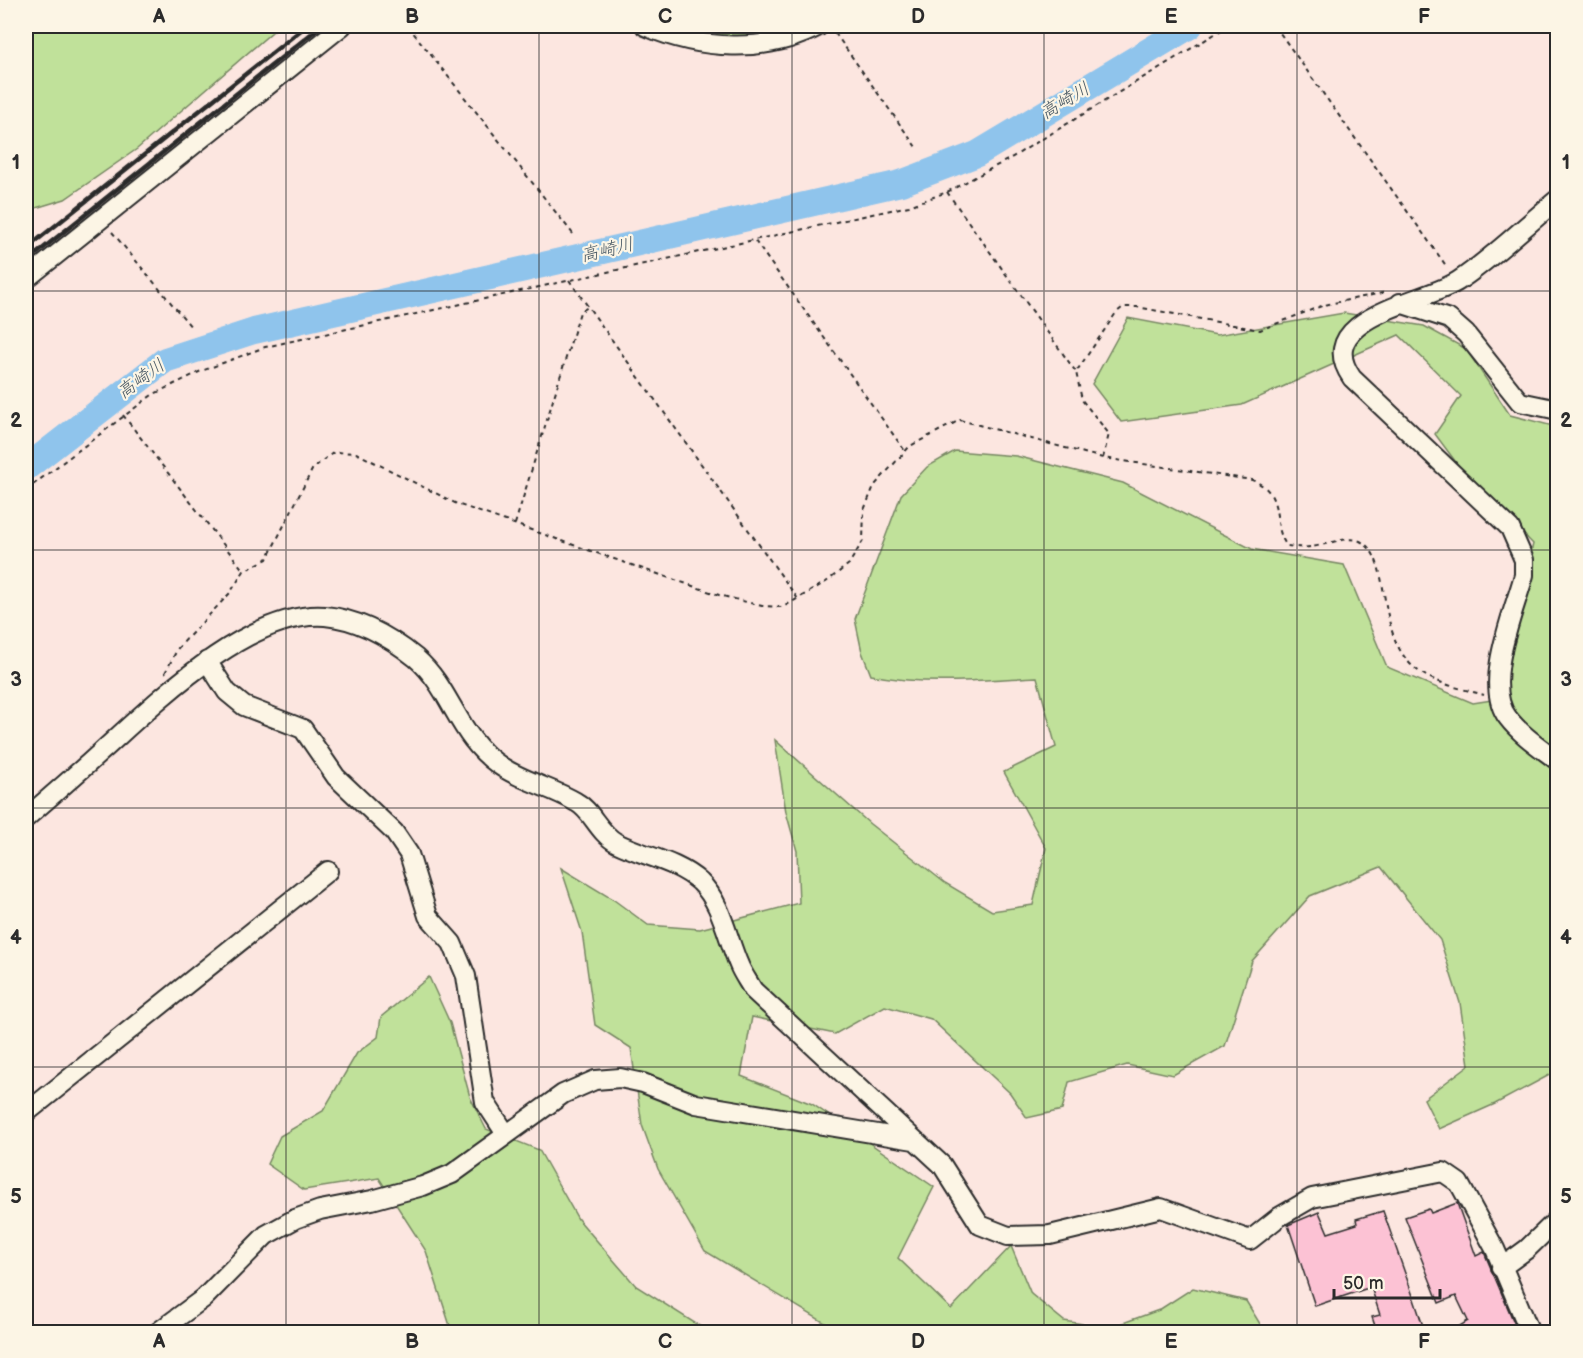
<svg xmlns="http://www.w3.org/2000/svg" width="1583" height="1358" font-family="'Balsamiq Sans','Klee One',sans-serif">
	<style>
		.green { fill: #c0e19a; stroke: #768662; stroke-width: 1.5 }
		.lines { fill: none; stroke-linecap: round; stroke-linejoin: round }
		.river { stroke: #8fc4ec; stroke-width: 26 }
		.building { fill: #fcc2d4; stroke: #2b2b2b; stroke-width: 1.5 }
		.minor-casing { stroke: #2b2b2b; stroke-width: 22 }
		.path { stroke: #2b2b2b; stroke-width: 2; stroke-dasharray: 4.5 4.5; stroke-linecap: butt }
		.minor { stroke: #fcf5e5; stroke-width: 18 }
		.rail { stroke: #2b2b2b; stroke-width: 4.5 }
		.grid { fill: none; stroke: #2b2b2b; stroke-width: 1.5; stroke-opacity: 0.55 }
		.labels { text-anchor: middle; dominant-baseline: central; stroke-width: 4.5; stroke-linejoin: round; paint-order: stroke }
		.water-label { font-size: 18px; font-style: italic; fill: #495965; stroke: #fcf5e5 }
		.neatline { fill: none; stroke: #2b2b2b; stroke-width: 2 }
		.grid-label { font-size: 20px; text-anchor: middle; font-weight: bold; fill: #2b2b2b }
	</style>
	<rect width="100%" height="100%" fill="#fce6e0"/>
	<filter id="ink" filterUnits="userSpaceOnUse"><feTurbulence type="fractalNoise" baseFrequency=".0167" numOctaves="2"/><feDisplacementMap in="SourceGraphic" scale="12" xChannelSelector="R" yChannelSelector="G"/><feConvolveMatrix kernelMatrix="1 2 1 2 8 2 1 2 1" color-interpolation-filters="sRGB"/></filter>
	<g filter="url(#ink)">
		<path class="green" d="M26 26H279L137 149 65 199 26 211Z
			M707 26H790L759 39 727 41Z
			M1344 313 1424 326 1466 349 1510 415 1557 427V1071L1495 1104 1439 1129 1424 1099 1469 1065 1460 1003 1440 940 1381 867 1310 896 1252 961 1225 1046 1173 1075 1127 1065 1069 1082 1062 1110 1027 1118 1010 1093 931 1019 885 1006 835 1034 752 1017 741 1076 812 1104 934 1187 898 1258 951 1309 1011 1246 1031 1294 1064 1321 1109 1328 1159 1310 1193 1288 1246 1301 1265 1332H840L705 1251 658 1169 642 1125 631 1048 595 1025 582 932 561 868 614 900 648 925 700 929 799 903 797 851 786 812 775 740 870 824 945 883 992 911 1033 905 1046 848 1004 772 1056 747 1037 677C981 680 926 686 871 675L862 652 855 619 901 495 927 467 955 451 1016 456 1123 483 1252 549 1344 565 1387 667 1473 703 1498 699 1533 544 1464 473 1435 434 1461 396 1399 335 1242 405 1121 422 1092 384 1128 318 1217 335Z
			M429 977 450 1023 470 1097 486 1129 539 1150 578 1219 636 1286 709 1332H452L426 1251 379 1178 304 1190 267 1164 280 1136 323 1111 357 1053 378 1037 381 1017Z"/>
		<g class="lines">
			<path class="river" d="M26 468 165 360 254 331 901 183 977 154 1190 26"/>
		</g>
		<path class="building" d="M1457 1203 1476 1256 1484 1252 1518 1332H1450L1468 1321 1456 1296 1439 1303 1405 1217 1429 1209 1431 1213Z
			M1383 1211 1413 1296 1425 1332H1377L1372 1317 1380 1315 1371 1287 1315 1306 1288 1225 1319 1212 1328 1233 1357 1224 1356 1219Z"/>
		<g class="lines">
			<g class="minor-casing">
				<path id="minor" d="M645 26C700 50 766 54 819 26
					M1558 199C1525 226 1493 258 1458 281 1427 302 1309 317 1352 378L1510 528 1524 560V575C1514 612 1482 685 1508 718 1521 735 1541 748 1558 761
					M26 279 342 26
					M1400 303 1449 319 1466 334 1520 402 1558 410
					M207 661 227 692 244 706 303 729 336 777 394 832 409 854 428 916 452 943 466 976 485 1102 506 1134
					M26 818C51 796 77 774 102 751 155 703 249 610 325 616 358 619 390 637 416 658 453 690 457 738 502 767 525 782 553 788 576 802 592 810 598 833 617 843 643 856 677 861 700 882 722 903 727 938 739 965 742 973 748 981 753 990L942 1165 980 1225 1008 1236 1050 1235 1161 1208 1250 1240 1279 1217 1312 1198 1443 1172 1459 1183 1495 1249 1530 1332
					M26 1113 328 871
					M1501 1268 1527 1249 1558 1219
					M158 1332 204 1298 266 1235 295 1219 320 1210 372 1200 423 1186 452 1174 563 1094 595 1080 620 1078 643 1083 696 1104 914 1140"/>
			</g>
			<path class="path" d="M408 26 573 234
				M1275 26 1447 267
				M835 33 916 147
				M947 192 1076 372
				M112 232 192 328
				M755 241 905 451
				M569 280 798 599
				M123 415 244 571
				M1103 458 1109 434 1082 400 1076 372 1116 313 1123 307H1137L1260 330 1324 305 1387 292
				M26 490 152 395 199 372 265 347 909 206 947 192 1011 158 1228 26
				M515 524 580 312 588 307
				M165 673 178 648 230 593 244 571 267 559 313 468 334 452 356 453 457 504 588 550 719 595 762 606 783 607 826 582 849 564 863 541 864 510 874 486 910 446 960 420 1103 458 1252 480C1286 493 1270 523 1287 546 1295 547 1303 548 1310 547 1325 546 1346 535 1360 541 1396 559 1371 643 1423 674 1441 685 1464 689 1484 695"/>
			<use href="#minor" class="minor"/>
			<path class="rail" d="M26 249 306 26
				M26 262 321 26"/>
		</g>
	</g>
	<path class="grid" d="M286 26V1332M539 26V1332M792 26V1332M1044 26V1332M1297 26V1332M26 291H1558M26 550H1558M26 808H1558M26 1067H1558"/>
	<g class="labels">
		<g class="water-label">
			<text transform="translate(1065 101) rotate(-31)">高崎川</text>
			<text transform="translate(607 250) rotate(-13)">高崎川</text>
			<text transform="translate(141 379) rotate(-36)">高崎川</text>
		</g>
	</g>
	<rect width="1583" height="1358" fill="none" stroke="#fcf5e5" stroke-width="66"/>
	<path d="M1334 1289v9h106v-9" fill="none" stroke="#2b2b2b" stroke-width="3"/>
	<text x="1343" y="1289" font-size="18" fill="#2b2b2b" stroke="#fcf5e5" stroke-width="4.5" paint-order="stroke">50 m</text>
	<rect x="33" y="33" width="1517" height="1292" class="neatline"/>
	<g class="grid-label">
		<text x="159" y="23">A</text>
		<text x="412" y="23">B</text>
		<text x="665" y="23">C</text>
		<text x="918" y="23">D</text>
		<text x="1171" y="23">E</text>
		<text x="1424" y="23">F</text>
		<text x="16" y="169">1</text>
		<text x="1566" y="169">1</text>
		<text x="16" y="427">2</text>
		<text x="1566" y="427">2</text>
		<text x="16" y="686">3</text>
		<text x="1566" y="686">3</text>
		<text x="16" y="944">4</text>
		<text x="1566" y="944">4</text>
		<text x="16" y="1203">5</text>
		<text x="1566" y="1203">5</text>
		<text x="159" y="1348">A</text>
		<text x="412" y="1348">B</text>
		<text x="665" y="1348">C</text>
		<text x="918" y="1348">D</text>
		<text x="1171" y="1348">E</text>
		<text x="1424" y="1348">F</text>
	</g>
</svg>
